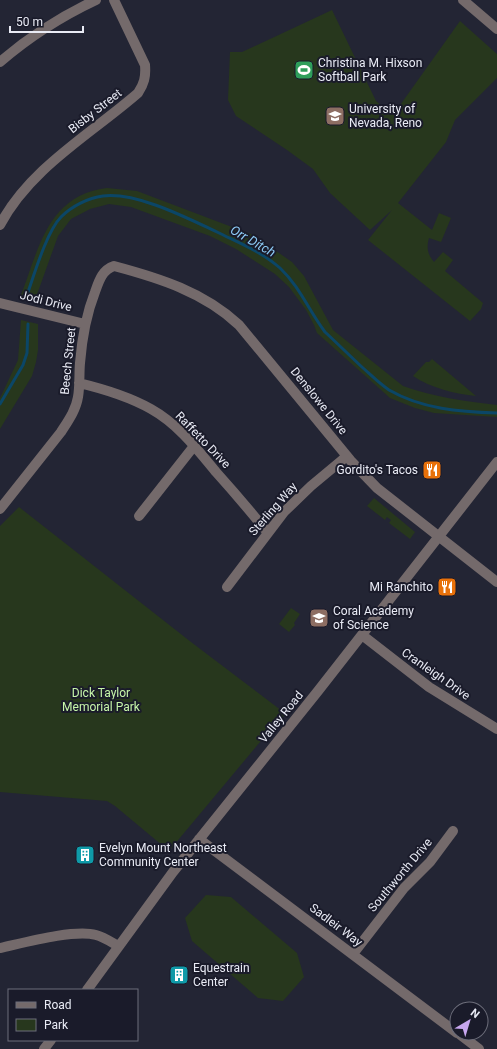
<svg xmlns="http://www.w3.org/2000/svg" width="497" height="1049" font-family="Roboto,sans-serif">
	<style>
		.green { fill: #27371d }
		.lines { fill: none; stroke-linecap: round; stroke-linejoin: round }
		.stream { stroke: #0b4667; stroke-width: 3 }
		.minor { stroke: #746a6b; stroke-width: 10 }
		.labels { text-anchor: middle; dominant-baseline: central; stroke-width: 4; stroke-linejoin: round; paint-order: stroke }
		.poi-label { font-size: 12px; fill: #e9ebf5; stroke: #1a1b2a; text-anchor: start }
		.street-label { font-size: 12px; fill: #e9ebf5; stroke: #1a1b2a }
		.park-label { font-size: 12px; fill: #c6f5a9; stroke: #1a1b2a }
		.water-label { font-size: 13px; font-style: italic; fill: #8dcbf6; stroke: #1a1b2a }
	</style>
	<rect width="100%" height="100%" fill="#232534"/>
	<path class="green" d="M332 10 376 101 393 115 460 21 497 54V78L455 120 446 142 398 203 432 230 439 213 451 218 441 242 429 238C426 248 428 255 434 262L443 252 453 260 445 271 483 303 481 309 470 321 368 240 392 210 370 230 330 193 313 169 287 150 236 116 228 100 230 52H242Z
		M107 188 137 191 253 235 292 262 304 276 333 330 403 386C433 397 465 401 497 405V417L434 413 415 408 390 398 317 333 314 325 306 310 289 287 275 274 236 249 210 236 131 207 109 204 90 209 71 219 58 236 35 300 21 295C39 248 48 195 107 188Z
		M21 320 38 324V350L36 362 32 376 0 429V398L18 360Z
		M432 359 476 396C455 394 431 388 413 376L426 362H429Z
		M374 498 415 532 410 539 389 523 391 520 387 517 385 520 367 506Z
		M19 507 191 642 286 714 265 736 169 851 115 806 107 801 0 792V526Z
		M291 608 300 614 294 623 295 625 289 632 279 624Z
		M206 895 231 897 297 953 304 977 283 1001 258 998 192 941 185 918Z"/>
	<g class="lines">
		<path class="stream" d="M27 295C34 275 47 231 61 217 72 206 88 198 103 196 137 192 187 218 217 232 239 243 262 252 280 268 300 287 309 311 325 332 338 344 350 356 363 368 372 376 380 384 389 390 422 409 460 412 497 413
			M0 404 23 365 27 353 28 324"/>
		<path class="minor" d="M463 0 497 29
			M0 62C29 37 62 16 96 0
			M0 225C30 168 91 134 138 93 144 84 146 77 145 65L114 0
			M0 303 85 324
			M79 383C104 389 128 396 151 409 178 424 197 449 216 472 234 492 251 512 268 533
			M0 509 61 432C68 421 76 410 78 397 80 386 79 374 80 363 82 338 86 315 95 292 99 281 102 270 114 266 159 278 204 292 239 325L351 461 377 488 497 582
			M139 516 194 446
			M227 587 284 512 311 486 347 456
			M362 635 429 687 497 729
			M199 839 457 1033
			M0 948C23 943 74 929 96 935 104 937 111 942 118 946
			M353 954 404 888 430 862 453 831
			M87 990 173 872 318 691 497 462
			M458 1033 479 1049
			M44 1049 51 1040"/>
	</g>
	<defs>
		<g id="stadium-square" transform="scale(1)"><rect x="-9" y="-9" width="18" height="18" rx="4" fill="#2e9e5b" stroke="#1a1b2a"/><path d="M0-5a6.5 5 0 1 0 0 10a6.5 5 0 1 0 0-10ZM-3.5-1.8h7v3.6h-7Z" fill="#fff"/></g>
		<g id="university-square" transform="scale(1)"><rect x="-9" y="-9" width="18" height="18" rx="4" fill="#8d6e63" stroke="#1a1b2a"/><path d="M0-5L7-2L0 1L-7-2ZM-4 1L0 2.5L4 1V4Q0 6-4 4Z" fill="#fff"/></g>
		<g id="restaurant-square" transform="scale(1)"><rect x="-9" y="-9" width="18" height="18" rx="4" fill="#e8710a" stroke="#1a1b2a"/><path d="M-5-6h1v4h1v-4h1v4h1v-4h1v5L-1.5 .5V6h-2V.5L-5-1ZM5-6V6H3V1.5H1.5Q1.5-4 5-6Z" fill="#fff"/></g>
		<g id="school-square" transform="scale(1)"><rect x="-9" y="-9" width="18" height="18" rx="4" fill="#8d6e63" stroke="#1a1b2a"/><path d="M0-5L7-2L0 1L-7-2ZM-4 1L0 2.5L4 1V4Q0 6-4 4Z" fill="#fff"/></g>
		<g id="building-square" transform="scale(1)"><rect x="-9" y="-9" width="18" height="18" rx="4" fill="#0f9aa8" stroke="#1a1b2a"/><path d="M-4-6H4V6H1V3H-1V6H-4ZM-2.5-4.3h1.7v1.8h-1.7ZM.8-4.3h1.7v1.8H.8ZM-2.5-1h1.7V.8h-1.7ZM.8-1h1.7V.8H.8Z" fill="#fff"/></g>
	</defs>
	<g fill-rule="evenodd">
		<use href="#stadium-square" x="304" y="70"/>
		<use href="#university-square" x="335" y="116"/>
		<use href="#restaurant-square" x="432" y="470"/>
		<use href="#restaurant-square" x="447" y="587"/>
		<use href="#school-square" x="319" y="618"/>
		<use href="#building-square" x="85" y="855"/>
		<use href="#building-square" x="179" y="975"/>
	</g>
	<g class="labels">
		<g class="poi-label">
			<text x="318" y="63">Christina M. Hixson<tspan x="318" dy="14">Softball Park</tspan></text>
			<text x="349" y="109">University of<tspan x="349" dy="14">Nevada, Reno</tspan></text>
			<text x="418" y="470" text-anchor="end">Gordito's Tacos</text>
			<text x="433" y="587" text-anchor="end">Mi Ranchito</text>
			<text x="333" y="611">Coral Academy<tspan x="333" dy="14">of Science</tspan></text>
			<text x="99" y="848">Evelyn Mount Northeast<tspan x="99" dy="14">Community Center</tspan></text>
			<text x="193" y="968">Equestrain<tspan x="193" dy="14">Center</tspan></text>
		</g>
		<g class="street-label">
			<text transform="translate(95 111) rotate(-38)">Bisby Street</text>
			<text transform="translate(46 301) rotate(14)">Jodi Drive</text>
			<text transform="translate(68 361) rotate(-84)">Beech Street</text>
			<text transform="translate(319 401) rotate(51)">Denslowe Drive</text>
			<text transform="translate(203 440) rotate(46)">Raffetto Drive</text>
			<text transform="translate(273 509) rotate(-49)">Sterling Way</text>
			<text transform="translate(436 674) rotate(35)">Cranleigh Drive</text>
			<text transform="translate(281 717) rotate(-51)">Valley Road</text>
			<text transform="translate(400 875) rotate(-50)">Southworth Drive</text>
			<text transform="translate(336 925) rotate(37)">Sadleir Way</text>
		</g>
		<g class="park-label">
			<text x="101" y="693">Dick Taylor<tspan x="101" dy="14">Memorial Park</tspan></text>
		</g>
		<g class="water-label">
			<text transform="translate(253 241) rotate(30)">Orr Ditch</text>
		</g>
	</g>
	<rect x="8" y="989" width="130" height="52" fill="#1a1b2a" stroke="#6d6e7b"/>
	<rect x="16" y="1002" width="20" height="6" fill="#746a6b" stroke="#6d6e7b"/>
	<text x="44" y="1009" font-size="12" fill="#e9ebf5">Road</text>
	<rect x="16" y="1019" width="20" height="12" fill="#27371d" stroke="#6d6e7b"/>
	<text x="44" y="1029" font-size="12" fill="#e9ebf5">Park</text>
	<g transform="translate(469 1021) rotate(38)"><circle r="19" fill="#1a1b2a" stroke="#6d6e7b"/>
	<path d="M0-3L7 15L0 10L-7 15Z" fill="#c7a6ef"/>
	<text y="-6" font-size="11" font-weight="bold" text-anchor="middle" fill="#e9ebf5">N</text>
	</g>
	<path d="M10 26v6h73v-6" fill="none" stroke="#e9ebf5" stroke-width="2"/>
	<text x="16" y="26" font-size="12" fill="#e9ebf5" stroke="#1a1b2a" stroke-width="3" paint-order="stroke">50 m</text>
</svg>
